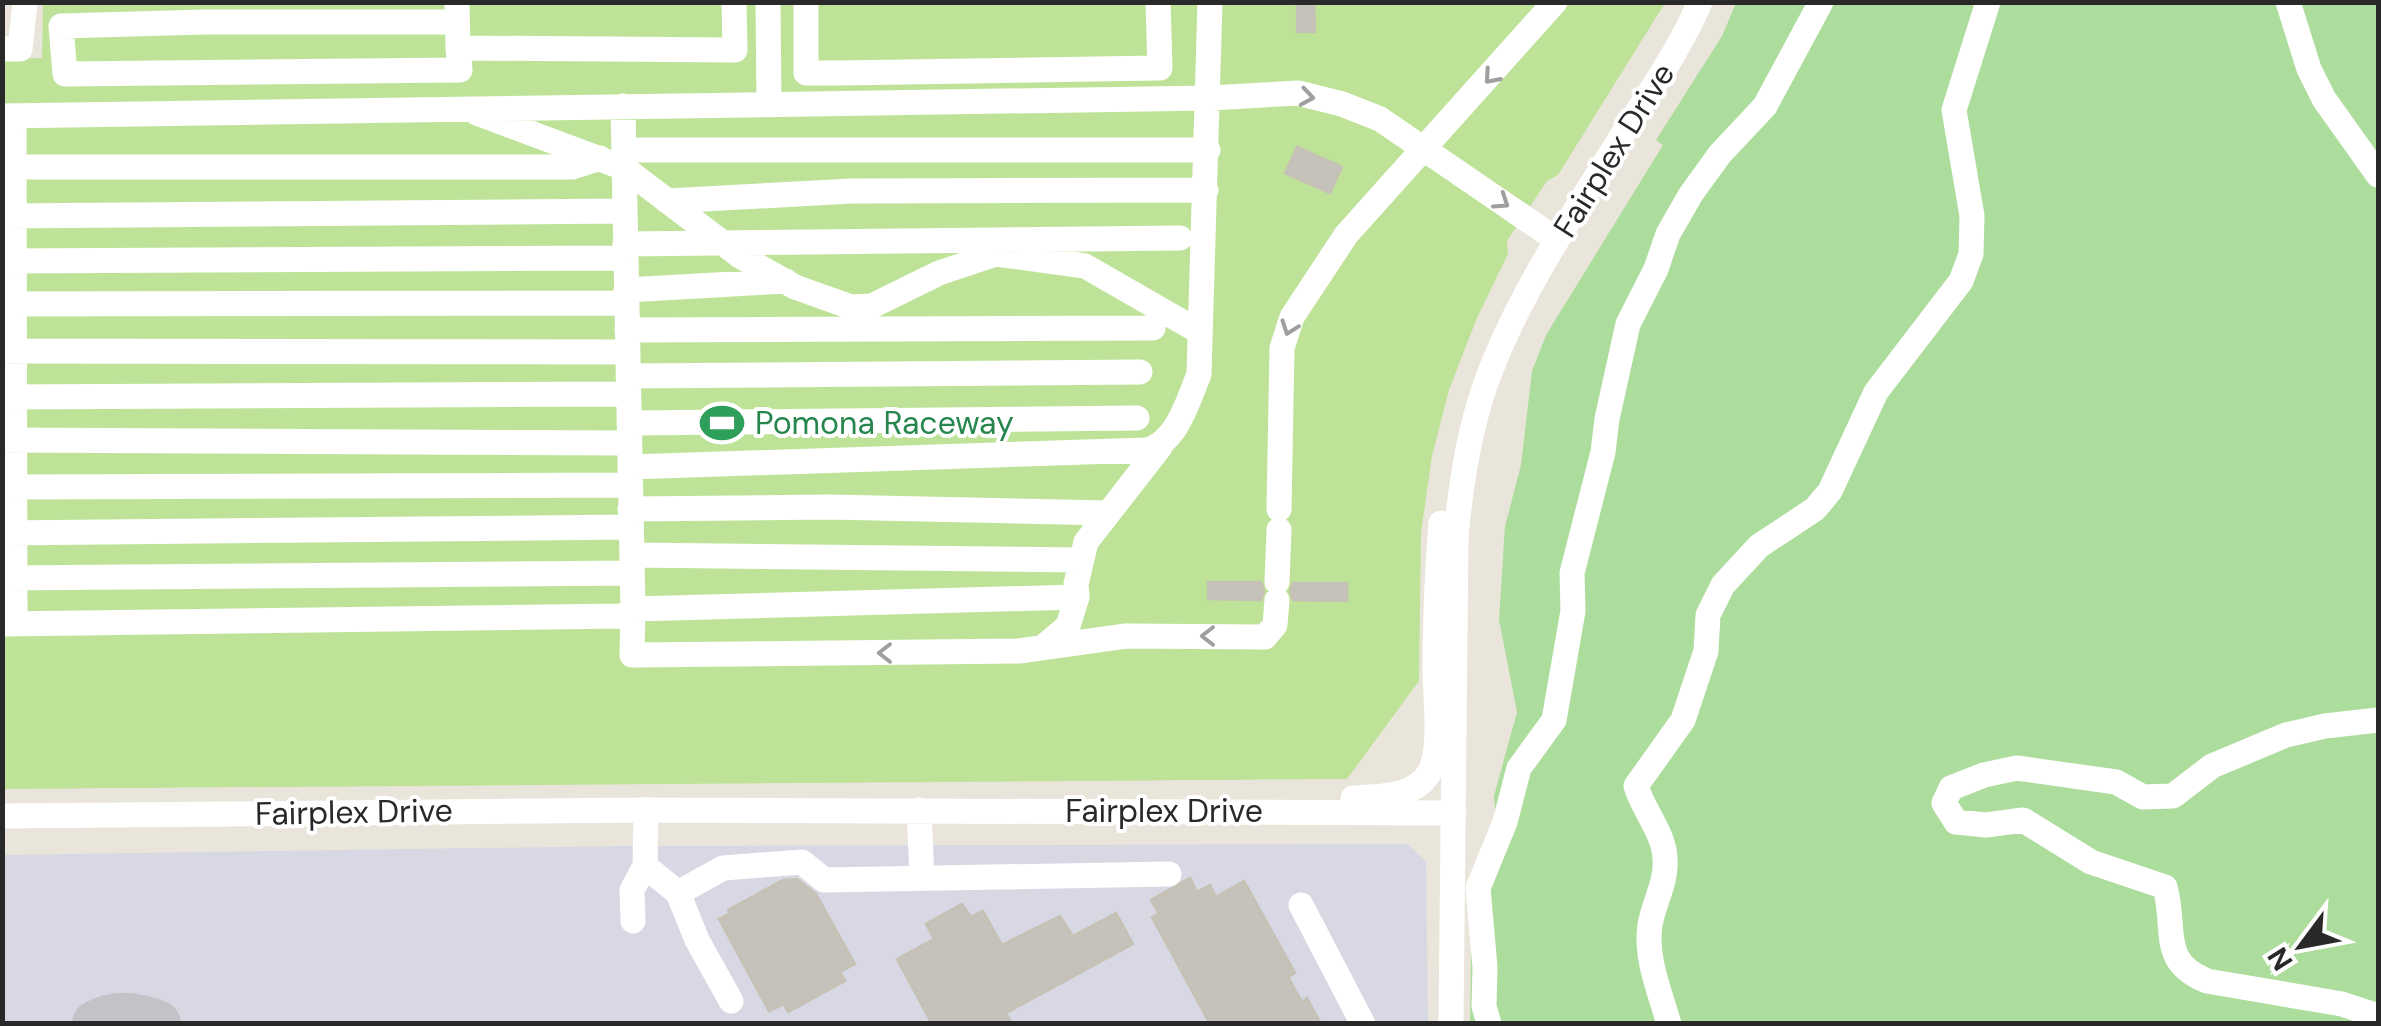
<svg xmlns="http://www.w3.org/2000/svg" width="2381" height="1026" font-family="'DM Sans',sans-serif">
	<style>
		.airport { fill: #d7d8e3 }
		.green { fill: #addd9c }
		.pitch { fill: #bee398 }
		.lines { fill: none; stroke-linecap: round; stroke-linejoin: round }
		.taxiway { stroke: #c4c2c6; stroke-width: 48 }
		.building { fill: #c5c2bb; stroke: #c5c1b5; stroke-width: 2.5 }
		.minor { stroke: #fff; stroke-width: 25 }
		.oneway { stroke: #9f9f9f }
		.labels { text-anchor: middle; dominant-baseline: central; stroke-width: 8; stroke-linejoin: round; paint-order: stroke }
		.street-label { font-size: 32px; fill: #292929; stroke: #fff }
		.leisure-label { font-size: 32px; fill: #27864d; stroke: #fff; text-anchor: start }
	</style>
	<rect width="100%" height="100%" fill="#eae5db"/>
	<path class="airport" d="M1407 844 1426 861 1428 1023H3L2 855 621 846Z"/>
	<path class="green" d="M1736 3H2378V1023L1470 1024 1472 888 1496 823 1494 796 1517 712 1499 620 1505 526 1521 465 1532 371 1546 335 1663 145 1656 140 1722 36Z"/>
	<path class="pitch" d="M43 2 1665 3 1558 175 1547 181 1507 241 1508 254 1477 318 1449 390 1432 456 1421 533 1419 681 1347 779 3 789 2 59 42 58Z"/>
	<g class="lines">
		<path class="taxiway" d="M96 1024C116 1013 136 1016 157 1024"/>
	</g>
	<path class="building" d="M1297 2H1314L1315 32H1297Z
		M1297 147 1342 167 1330 193 1285 173Z
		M1208 582H1261L1264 591 1261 600 1208 599Z
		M1293 583H1347V601L1293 600 1290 591Z
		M1190 878 1197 892 1210 885 1216 897 1244 881 1295 973 1288 977 1302 1002 1307 998 1321 1024H1210L1152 917 1159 914 1151 900Z
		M797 879 816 894 855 964 840 972 845 981 788 1012 784 1004 769 1011 719 919 730 913 728 910 783 880Z
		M962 904 971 917 983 911 1002 945 1060 916 1073 936 1116 913 1133 944 1006 1013 1012 1024H932L897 959 934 939 926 924Z"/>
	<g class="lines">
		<path class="minor" d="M457 2 458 48 735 50 734 2
			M768 2 769 104
			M806 2V73H839L1160 68 1158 2
			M2288 2 2309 69 2324 99 2378 175
			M457 22H205L61 26 65 74 460 70 458 48
			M2 49H20L25 2
			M477 113 624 168 740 256 795 287 851 307 872 306 939 273 996 254 1085 266 1198 331
			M2 116 1210 98 1298 93 1342 104 1380 119 1557 240
			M14 116 15 624
			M624 150H1208
			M2 167H572L600 158
			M667 201 852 191 1206 190
			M2 216 624 211
			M625 244 1180 238
			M2 261 625 258
			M626 290 786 281
			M2 304 626 303
			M627 330 1153 328
			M2 351 628 352
			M628 376 1140 372
			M2 397 628 394
			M629 423 1137 418
			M2 440 629 443
			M630 467 1147 450C1177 442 1188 401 1199 374L1210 2
			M2 487 630 485
			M630 509 829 507 1107 513
			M1279 509 1282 348 1292 317 1346 235 1555 2
			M2 533 631 527
			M632 555 1081 560
			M2 578 632 573
			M1277 582 1279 530
			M1077 597 633 609 632 655 1019 651 1126 636 1265 637 1275 625 1277 600
			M2 624 623 616 633 609 623 106
			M1043 647 1068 626 1077 597 1076 584 1086 542 1160 447
			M2378 720 2325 726 2286 735 2212 766 2173 796 2143 797 2116 782 2017 768 1984 775 1951 788 1944 803 1956 822 1986 825 2023 820 2091 862 2165 887C2177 930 2158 961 2207 981L2342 1004 2378 1016
			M1353 798C1378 796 1417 798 1430 771 1442 748 1435 697 1435 670 1435 621 1437 572 1441 523
			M646 810 645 866 678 893 723 868 802 862 824 880 1169 874
			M919 810 922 878
			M2 816 646 810 1454 813
			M678 893 697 940 731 1001
			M1301 905 1363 1024
			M633 921 632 890 645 866
			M1451 1024 1456 538C1461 480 1470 421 1492 367 1525 284 1576 210 1623 134 1650 91 1680 49 1700 2
			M1489 1024 1484 1006 1485 967 1478 888 1505 822 1519 768 1554 720 1573 611 1572 573 1603 452 1607 419 1628 324 1656 269 1668 234 1691 194 1720 154 1765 106 1821 2
			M1669 1024C1660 992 1645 958 1650 925 1654 901 1667 883 1665 858 1664 833 1643 810 1636 786L1683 720 1706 651 1708 615 1723 585 1759 546 1815 509 1830 491 1876 392 1961 281 1971 254 1972 216 1954 110 1988 2"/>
	</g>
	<defs><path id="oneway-chevron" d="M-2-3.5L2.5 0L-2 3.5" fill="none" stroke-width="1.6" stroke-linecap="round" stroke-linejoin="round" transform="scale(2.5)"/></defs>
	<g class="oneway">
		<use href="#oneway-chevron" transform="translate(1491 77) rotate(131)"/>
		<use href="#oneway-chevron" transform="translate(1307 97) rotate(9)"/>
		<use href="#oneway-chevron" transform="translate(1502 202) rotate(34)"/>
		<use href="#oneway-chevron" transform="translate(1289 328) rotate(110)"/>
		<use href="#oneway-chevron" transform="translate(1208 636) rotate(-180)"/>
		<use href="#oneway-chevron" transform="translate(885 653) rotate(180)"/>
	</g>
	<defs>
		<g id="stadium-bare" transform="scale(3.45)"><path d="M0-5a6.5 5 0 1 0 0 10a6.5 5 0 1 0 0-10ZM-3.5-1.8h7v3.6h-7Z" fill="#2e9e5b" stroke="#fff" stroke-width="2.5" paint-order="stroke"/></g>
	</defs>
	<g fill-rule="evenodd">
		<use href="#stadium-bare" x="722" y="423"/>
	</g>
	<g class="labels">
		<g class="street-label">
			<text transform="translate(1614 150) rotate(-58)">Fairplex Drive</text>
			<text x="1164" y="811">Fairplex Drive</text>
			<text transform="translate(354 812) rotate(-1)">Fairplex Drive</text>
		</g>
		<g class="leisure-label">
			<text x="755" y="423">Pomona Raceway</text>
		</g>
	</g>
	<rect width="2381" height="1026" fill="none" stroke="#292929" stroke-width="10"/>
	<g transform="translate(2301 946) rotate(238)" stroke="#ffffff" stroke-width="8" paint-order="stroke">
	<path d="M0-8L18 38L0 25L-18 38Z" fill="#292929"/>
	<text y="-15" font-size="28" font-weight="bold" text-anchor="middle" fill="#292929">N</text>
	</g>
</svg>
